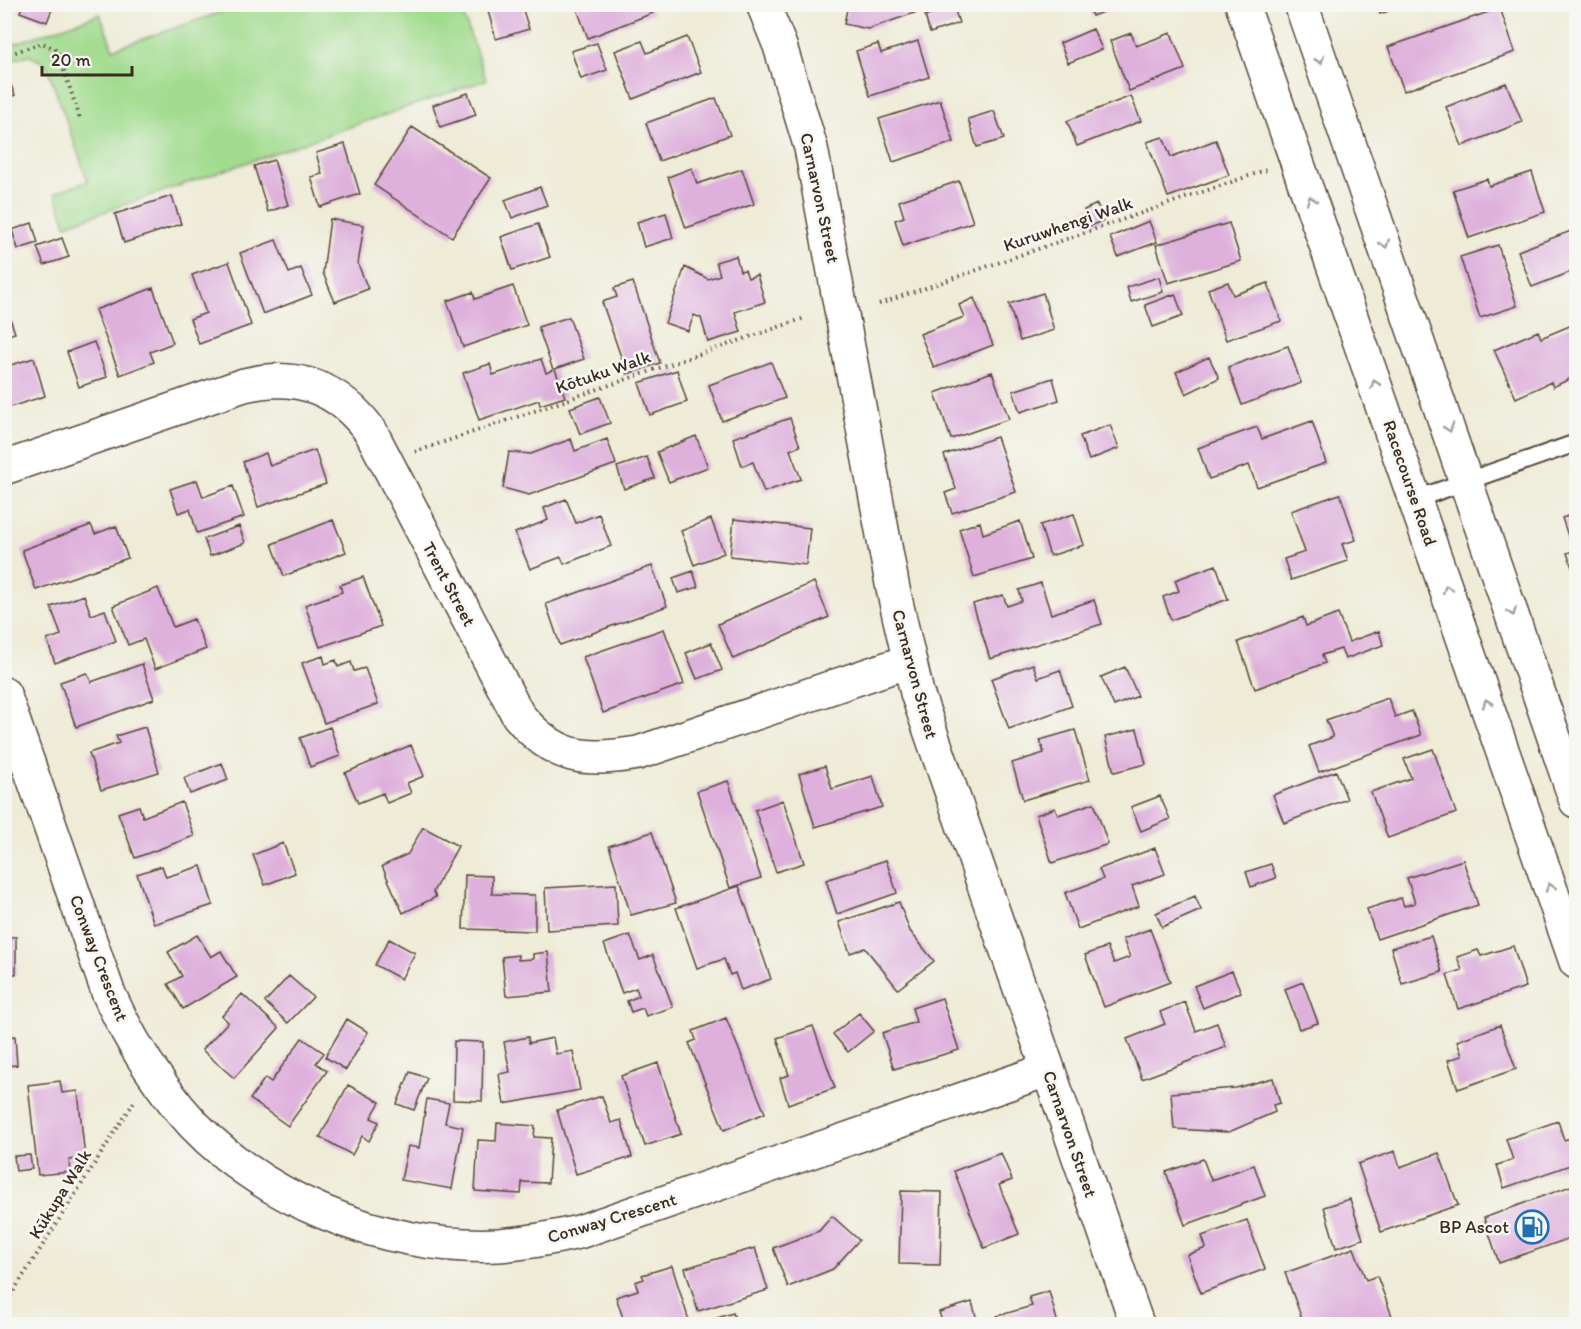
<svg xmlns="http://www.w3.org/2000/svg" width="1581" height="1329" font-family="Itim,sans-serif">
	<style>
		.green { fill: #a1db8e; stroke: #6e8256; stroke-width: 1.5 }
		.building { fill: #deb0dc }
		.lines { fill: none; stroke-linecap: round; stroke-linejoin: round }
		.service-casing { stroke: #56473a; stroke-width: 20 }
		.minor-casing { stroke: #56473a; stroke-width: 36 }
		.tertiary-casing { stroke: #56473a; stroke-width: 36 }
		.path { stroke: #56473a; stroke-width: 4; stroke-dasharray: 1.5 4.5; stroke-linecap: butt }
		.service { stroke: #fff; stroke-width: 16 }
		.minor { stroke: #fff; stroke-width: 33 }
		.tertiary { stroke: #fff; stroke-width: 33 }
		.oneway { stroke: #a79f9a }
		.labels { text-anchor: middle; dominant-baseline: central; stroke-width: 5; stroke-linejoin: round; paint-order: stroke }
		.street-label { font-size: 18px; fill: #3b2a1e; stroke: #f6f6f2 }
		.poi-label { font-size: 18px; fill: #3b2a1e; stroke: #f6f6f2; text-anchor: end }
	</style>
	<rect width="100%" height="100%" fill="#f6f6f2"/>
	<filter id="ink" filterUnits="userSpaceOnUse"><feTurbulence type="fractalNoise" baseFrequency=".0167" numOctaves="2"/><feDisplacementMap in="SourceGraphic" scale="12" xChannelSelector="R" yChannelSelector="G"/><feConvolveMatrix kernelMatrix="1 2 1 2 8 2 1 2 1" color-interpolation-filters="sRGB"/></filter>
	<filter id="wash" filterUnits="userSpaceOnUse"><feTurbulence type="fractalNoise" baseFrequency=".008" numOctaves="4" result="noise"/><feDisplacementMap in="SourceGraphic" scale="24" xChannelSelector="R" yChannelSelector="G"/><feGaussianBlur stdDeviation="1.35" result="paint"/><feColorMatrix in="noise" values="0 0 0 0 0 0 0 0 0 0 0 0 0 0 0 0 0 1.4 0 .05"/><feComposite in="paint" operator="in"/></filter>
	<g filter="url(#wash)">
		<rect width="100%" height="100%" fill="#eeebd6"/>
		<path class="green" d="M242 5H460L486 80 66 225 55 193 88 181 46 64 28 55 5 63V47L100 14 113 49Z"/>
		<g id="blocks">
			<path class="building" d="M23 4H54L47 22 20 12Z
				M507 4H521L529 29 496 39 488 11Z
				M575 4H650L653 13 588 38Z
				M848 4H921L923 10 868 29 844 24Z
				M933 4H953L959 23 930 33 925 16 936 12Z
				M1088 4H1122V5L1092 16Z
				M1377 4H1405V5L1380 14Z
				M1500 8 1515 52 1404 91 1388 47Z
				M1093 29 1102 49 1068 63 1060 43Z
				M1131 33 1136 46 1171 33 1185 69 1129 91 1110 41Z
				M687 37 701 72 633 99 615 51 642 41 647 53Z
				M918 41 929 77 870 96 856 51 878 44 881 53Z
				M597 43 607 70 581 79 571 51Z
				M4 68 15 95 4 99Z
				M1506 83 1522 122 1462 146 1446 107Z
				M468 93 476 115 440 127 433 105Z
				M1131 96 1141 121 1077 146 1067 121Z
				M716 98 730 135 659 161 646 123Z
				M940 100 954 142 893 162 879 119Z
				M994 111 1004 139 977 147 968 119Z
				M412 127 491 178 452 237 374 185Z
				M1163 137 1171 157 1216 140 1229 175 1168 197 1147 142Z
				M345 144 360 194 320 207 311 177 322 174 316 153Z
				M274 160 288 205 268 212 254 166Z
				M4 166 11 181 4 183Z
				M692 168 697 184 742 169 754 204 686 228 668 177Z
				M1532 172 1545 212 1469 238 1453 190 1487 179 1489 186Z
				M959 181 973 222 903 246 895 220 904 217 899 201Z
				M540 187 547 205 512 218 505 200Z
				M172 196 181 224 124 243 115 214Z
				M1097 204 1104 220 1090 226 1084 210Z
				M666 213 673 238 644 247 637 222Z
				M330 219 364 225 358 264 368 289 335 302 323 273Z
				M1149 221 1157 242 1118 257 1110 237Z
				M32 223 38 243 18 249 12 230Z
				M1229 223 1241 261 1168 283 1156 245Z
				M538 224 550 257 512 270 501 237Z
				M1576 229V270L1532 287 1518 251Z
				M62 238 69 257 44 265 37 247Z
				M276 240 289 273 301 268 312 295 263 314 240 253Z
				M1498 245 1517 306 1480 318 1460 257Z
				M736 256 740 271 745 270 748 278 757 275 765 302 735 312 741 332 708 342 701 318 694 315 688 331 665 323 685 267 708 279 720 275 716 262Z
				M229 262 251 325 199 344 190 319 206 313 192 275Z
				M1159 277 1163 292 1131 302 1127 287Z
				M633 282 660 363 627 374 602 302 617 297 614 288Z
				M1228 282 1233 295 1268 283 1281 321 1226 340 1208 289Z
				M513 286 527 325 463 347 447 301 473 292 475 299Z
				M153 288 173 343 150 352 154 362 120 375 95 310Z
				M1043 293 1054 330 1020 341 1009 304Z
				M1175 294 1183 316 1153 327 1145 305Z
				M974 298 993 345 934 368 920 334 964 317 959 305Z
				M4 300 15 333 4 336Z
				M569 317 584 359 555 369 565 397 540 405 539 400 479 420 463 373 490 364 493 375 541 359 546 373 553 370 538 327Z
				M1572 325 1576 335V376L1553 387 1551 382 1516 398 1494 350 1538 331 1541 338Z
				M94 342 107 377 79 387 67 352Z
				M1288 346 1301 383 1242 405 1228 367Z
				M1209 357 1219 378 1186 394 1176 372Z
				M34 358 45 396 4 409 7 366Z
				M771 362 785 398 722 421 709 385Z
				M677 370 687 402 650 415 639 383Z
				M992 372 1009 419 951 439 935 393Z
				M1053 378 1059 400 1020 412 1013 391Z
				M600 397 610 423 580 434 570 408Z
				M790 418 800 446 790 450 801 479 764 492 753 462 742 466 733 438Z
				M1312 421 1326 463 1257 487 1249 465 1209 479 1198 448 1257 427 1262 439Z
				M1110 425 1119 448 1089 460 1080 436Z
				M696 436 708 467 669 482 657 452Z
				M997 437 1016 492 952 513 945 493 956 489 944 455Z
				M571 439 575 451 607 439 616 464 529 495 503 488 509 452 531 454Z
				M315 450 326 484 258 507 243 462 266 453 270 466Z
				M647 457 655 478 624 489 617 467Z
				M197 480 203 497 233 486 244 517 197 533 190 509 178 513 170 489Z
				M1340 494 1356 540 1342 544 1348 561 1291 580 1284 559 1305 552 1291 511Z
				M566 499 576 523 599 514 611 546 564 564 561 557 530 569 515 533 548 520 544 508Z
				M1576 513V579L1567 553 1573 551 1562 518Z
				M1074 514 1084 545 1050 556 1040 525Z
				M711 519 724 553 694 565 681 531Z
				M734 519 810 528 806 565 730 556Z
				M333 520 346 552 284 576 272 544Z
				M1020 521 1032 559 974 577 959 529 980 522 983 534Z
				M91 525 95 534 116 526 128 558 36 590 22 550Z
				M239 526 245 543 210 556 204 539Z
				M1216 565 1228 599 1171 620 1163 597 1179 591 1175 580Z
				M652 566 667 606 560 645 546 604Z
				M693 571 698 587 678 593 673 578Z
				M363 577 381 626 320 647 305 605 342 592 340 585Z
				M814 582 829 617 733 659 718 624Z
				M1041 583 1051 614 1094 600 1102 624 990 659 973 604 1003 595 1007 606 1022 601 1019 590Z
				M158 588 173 627 194 619 206 649 155 669 144 639 128 645 113 606Z
				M84 595 91 615 105 610 116 641 55 663 47 640 61 635 51 607Z
				M1338 614 1349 642 1379 631 1383 645 1345 659 1341 649 1322 655 1325 663 1255 689 1238 642 1303 617 1306 626Z
				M664 629 684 684 603 713 583 657Z
				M711 643 722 670 697 679 686 653Z
				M323 656 325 664 336 660 338 667 351 662 354 671 365 668 378 704 324 723 302 663Z
				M142 664 154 699 76 727 60 682 87 673 91 682Z
				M1033 664 1038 678 1060 670 1072 706 1009 729 991 679Z
				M1125 667 1138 696 1114 706 1101 677Z
				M1388 698 1395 717 1412 711 1421 735 1319 772 1309 746 1333 737 1326 720Z
				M145 727 159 772 101 790 89 753 119 743 116 736Z
				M330 727 340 756 310 767 300 738Z
				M1137 729 1146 764 1114 772 1105 737Z
				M1075 730 1090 780 1023 800 1012 763 1044 753 1040 740Z
				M411 745 424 776 407 783 411 793 387 803 383 793 358 803 345 773Z
				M1433 749 1456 813 1388 838 1371 792 1411 778 1404 759Z
				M222 763 228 780 190 794 184 778Z
				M825 766 832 789 873 776 882 807 815 827 799 774Z
				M1336 771 1347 799 1284 823 1273 795Z
				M728 781 761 878 730 888 697 791Z
				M1160 796 1170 819 1141 831 1131 807Z
				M783 800 804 863 776 872 755 810Z
				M182 802 194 836 135 858 118 813 139 806 143 817Z
				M1094 803 1108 844 1052 863 1036 815 1055 808 1058 815Z
				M423 827 458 846 433 892 436 897 403 913 382 866 408 854Z
				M652 832 676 903 631 915 609 846Z
				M283 843 295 873 265 885 253 855Z
				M1155 848 1165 874 1132 886 1139 906 1078 929 1065 893 1103 879 1099 869Z
				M886 860 897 893 837 914 826 880Z
				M1463 860 1478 905 1377 939 1367 909 1401 898 1404 906 1415 903 1407 878Z
				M1271 864 1276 878 1251 887 1246 872Z
				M162 866 166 877 201 866 213 905 154 924 137 874Z
				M465 875 492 876V894L535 895V931L463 929Z
				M616 884 618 926 547 930 545 888Z
				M739 886 771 979 741 990 735 973 730 975 724 959 697 968 676 908Z
				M1195 896 1201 910 1162 927 1156 913Z
				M899 902 910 931 934 961 898 989 865 948 850 953 839 922Z
				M4 927H8V937H16V974H4Z
				M1150 929 1170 982 1104 1007 1085 955 1107 947 1114 963 1130 957 1123 939Z
				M197 935 211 957 221 951 237 977 183 1009 168 984 182 976 168 952Z
				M630 935 640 960 653 955 673 1007 646 1016 643 1008 631 1012 627 1001 639 996 636 988 622 993 604 944Z
				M1431 936 1442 972 1402 984 1391 948Z
				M389 939 415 953 401 979 375 965Z
				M1513 946 1526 987 1458 1009 1447 975 1462 970 1457 957 1478 950 1481 956Z
				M548 952 552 992 506 996 502 957 518 955V960L533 959V954Z
				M1232 971 1241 992 1203 1008 1194 986Z
				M289 976 313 997 288 1023 265 1002Z
				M1303 982 1318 1023 1299 1029 1285 989Z
				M242 994 279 1028 234 1078 202 1050 228 1022 222 1016Z
				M942 998 959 1050 894 1069 882 1033 916 1022 912 1008Z
				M1185 1002 1196 1031 1217 1023 1226 1047 1142 1079 1127 1039 1165 1024 1160 1012Z
				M4 1006H7L9 1037 15 1036 17 1065 4 1066Z
				M859 1013 874 1031 848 1052 833 1034Z
				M726 1018 765 1113 724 1130 689 1043 696 1040 693 1031Z
				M347 1019 368 1032 346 1070 325 1057Z
				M1500 1025 1516 1069 1458 1089 1448 1060 1462 1056 1457 1041Z
				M813 1026 835 1088 788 1104 780 1078 789 1075 777 1038Z
				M528 1037 529 1043 553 1038 556 1054 573 1051 580 1090 504 1104 499 1074 510 1072 504 1042Z
				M302 1038 324 1053 316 1063 327 1071 288 1126 250 1099 265 1078 271 1082Z
				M454 1041 483 1042 482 1101 453 1100Z
				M658 1063 681 1134 645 1146 621 1076Z
				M410 1072 427 1078 414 1110 397 1104Z
				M1273 1078 1280 1103 1273 1105 1275 1112 1229 1132 1174 1129 1171 1093 1236 1088Z
				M60 1081 62 1093 78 1091 85 1158 69 1160 70 1172 38 1175 28 1085Z
				M348 1085 380 1102 371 1118 379 1122 369 1141 362 1136 352 1155 320 1137Z
				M602 1096 611 1123 621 1120 632 1157 576 1174 557 1110Z
				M427 1099 449 1103 445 1123 463 1127 452 1189 401 1180 408 1146 419 1148Z
				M1558 1121 1564 1140 1576 1136V1163L1504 1188 1497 1165 1513 1160 1506 1139Z
				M497 1123 535 1126 534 1137 551 1138 548 1183 522 1182 521 1194 475 1191 478 1140 496 1141Z
				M1395 1151 1400 1167 1439 1153 1458 1205 1381 1232 1358 1164Z
				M1001 1153 1012 1180 999 1185 1019 1234 984 1248 954 1171Z
				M30 1155 32 1169 16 1171 14 1156Z
				M1203 1159 1211 1180 1254 1165 1265 1196 1185 1225 1166 1172Z
				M1576 1184V1236L1499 1263 1484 1218Z
				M901 1191 942 1192 940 1265 899 1264Z
				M1350 1199 1363 1239 1336 1248 1324 1207Z
				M832 1216 859 1240 833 1269 788 1287 773 1248 819 1231Z
				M1247 1220 1265 1269 1201 1293 1187 1255 1206 1248 1202 1236Z
				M755 1248 768 1290 698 1311 685 1268Z
				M1354 1248 1366 1280 1377 1276 1395 1324H1304L1285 1273Z
				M672 1266 690 1324H639L638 1322 625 1324 616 1297 638 1290 635 1282 644 1279 642 1275Z
				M1049 1291 1058 1324H999L997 1316 1032 1306 1029 1297Z
				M972 1302 978 1323 943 1324 939 1312Z
				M733 1313 737 1324H702L701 1323Z"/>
		</g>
	</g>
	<g filter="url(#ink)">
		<use href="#blocks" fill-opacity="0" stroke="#56473a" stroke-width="1.5"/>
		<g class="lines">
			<g class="service-casing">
				<path id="service" d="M1416 499 1576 443"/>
			</g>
			<g class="minor-casing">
				<path id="minor" d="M763 4 780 46 811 148 893 589 917 693 1137 1324
					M4 468 244 385C297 372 339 388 371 432L518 715C554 759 584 762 638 753L909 661
					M4 694 108 992C126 1033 150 1072 179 1108 252 1197 384 1251 499 1245 526 1243 553 1238 579 1232L1047 1070"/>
			</g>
			<g class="tertiary-casing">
				<path id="tertiary" d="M1242 4 1576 962
					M1301 4 1576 801"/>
			</g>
			<path class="path" d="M4 56 42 43 57 50 80 118
				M879 304 1266 170
				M415 452 805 318
				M4 1306 134 1102"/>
			<use href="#service" class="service"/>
			<use href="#minor" class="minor"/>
			<use href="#tertiary" class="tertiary"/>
		</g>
		<defs><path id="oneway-chevron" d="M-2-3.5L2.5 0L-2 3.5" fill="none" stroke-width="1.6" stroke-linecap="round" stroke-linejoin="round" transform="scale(1.5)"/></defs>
		<g class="oneway">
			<use href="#oneway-chevron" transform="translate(1320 60) rotate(71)"/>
			<use href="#oneway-chevron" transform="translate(1311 200) rotate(-109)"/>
			<use href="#oneway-chevron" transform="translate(1385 244) rotate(71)"/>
			<use href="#oneway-chevron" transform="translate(1375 384) rotate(-109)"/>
			<use href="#oneway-chevron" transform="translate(1449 428) rotate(71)"/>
			<use href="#oneway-chevron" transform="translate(1447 589) rotate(-109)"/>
			<use href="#oneway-chevron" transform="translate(1512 612) rotate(71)"/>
			<use href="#oneway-chevron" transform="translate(1487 703) rotate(-109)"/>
			<use href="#oneway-chevron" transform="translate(1550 887) rotate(-109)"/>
		</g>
	</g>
	<defs>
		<g id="fuel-ring" transform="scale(1.725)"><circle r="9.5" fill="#f6f6f2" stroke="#1f6fb2" stroke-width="1.5"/><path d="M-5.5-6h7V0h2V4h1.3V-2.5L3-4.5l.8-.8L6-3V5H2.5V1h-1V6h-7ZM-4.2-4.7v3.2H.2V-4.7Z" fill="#1f6fb2"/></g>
	</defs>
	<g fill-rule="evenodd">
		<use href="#fuel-ring" x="1532" y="1227"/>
	</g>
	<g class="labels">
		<g class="street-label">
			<text transform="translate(820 198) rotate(78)">Carnarvon Street</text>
			<text transform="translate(1068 224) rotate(-19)">Kuruwhengi Walk</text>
			<text transform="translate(603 372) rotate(-19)">Kōtuku Walk</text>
			<text transform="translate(1410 483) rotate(71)">Racecourse Road</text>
			<text transform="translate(449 584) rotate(62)">Trent Street</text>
			<text transform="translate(915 674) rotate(75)">Carnarvon Street</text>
			<text transform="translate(99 958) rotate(69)">Conway Crescent</text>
			<text transform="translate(1070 1134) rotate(71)">Carnarvon Street</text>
			<text transform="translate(60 1194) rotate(-58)">Kūkupa Walk</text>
			<text transform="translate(612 1218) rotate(-17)">Conway Crescent</text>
		</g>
		<g class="poi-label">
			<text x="1509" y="1227">BP Ascot</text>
		</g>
	</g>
	<rect width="1581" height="1329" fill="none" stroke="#f6f6f2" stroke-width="24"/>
	<path d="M42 66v9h90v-9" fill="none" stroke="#3b2a1e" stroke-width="3"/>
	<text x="51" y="66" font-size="18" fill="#3b2a1e" stroke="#f6f6f2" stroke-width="4.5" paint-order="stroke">20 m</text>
</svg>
